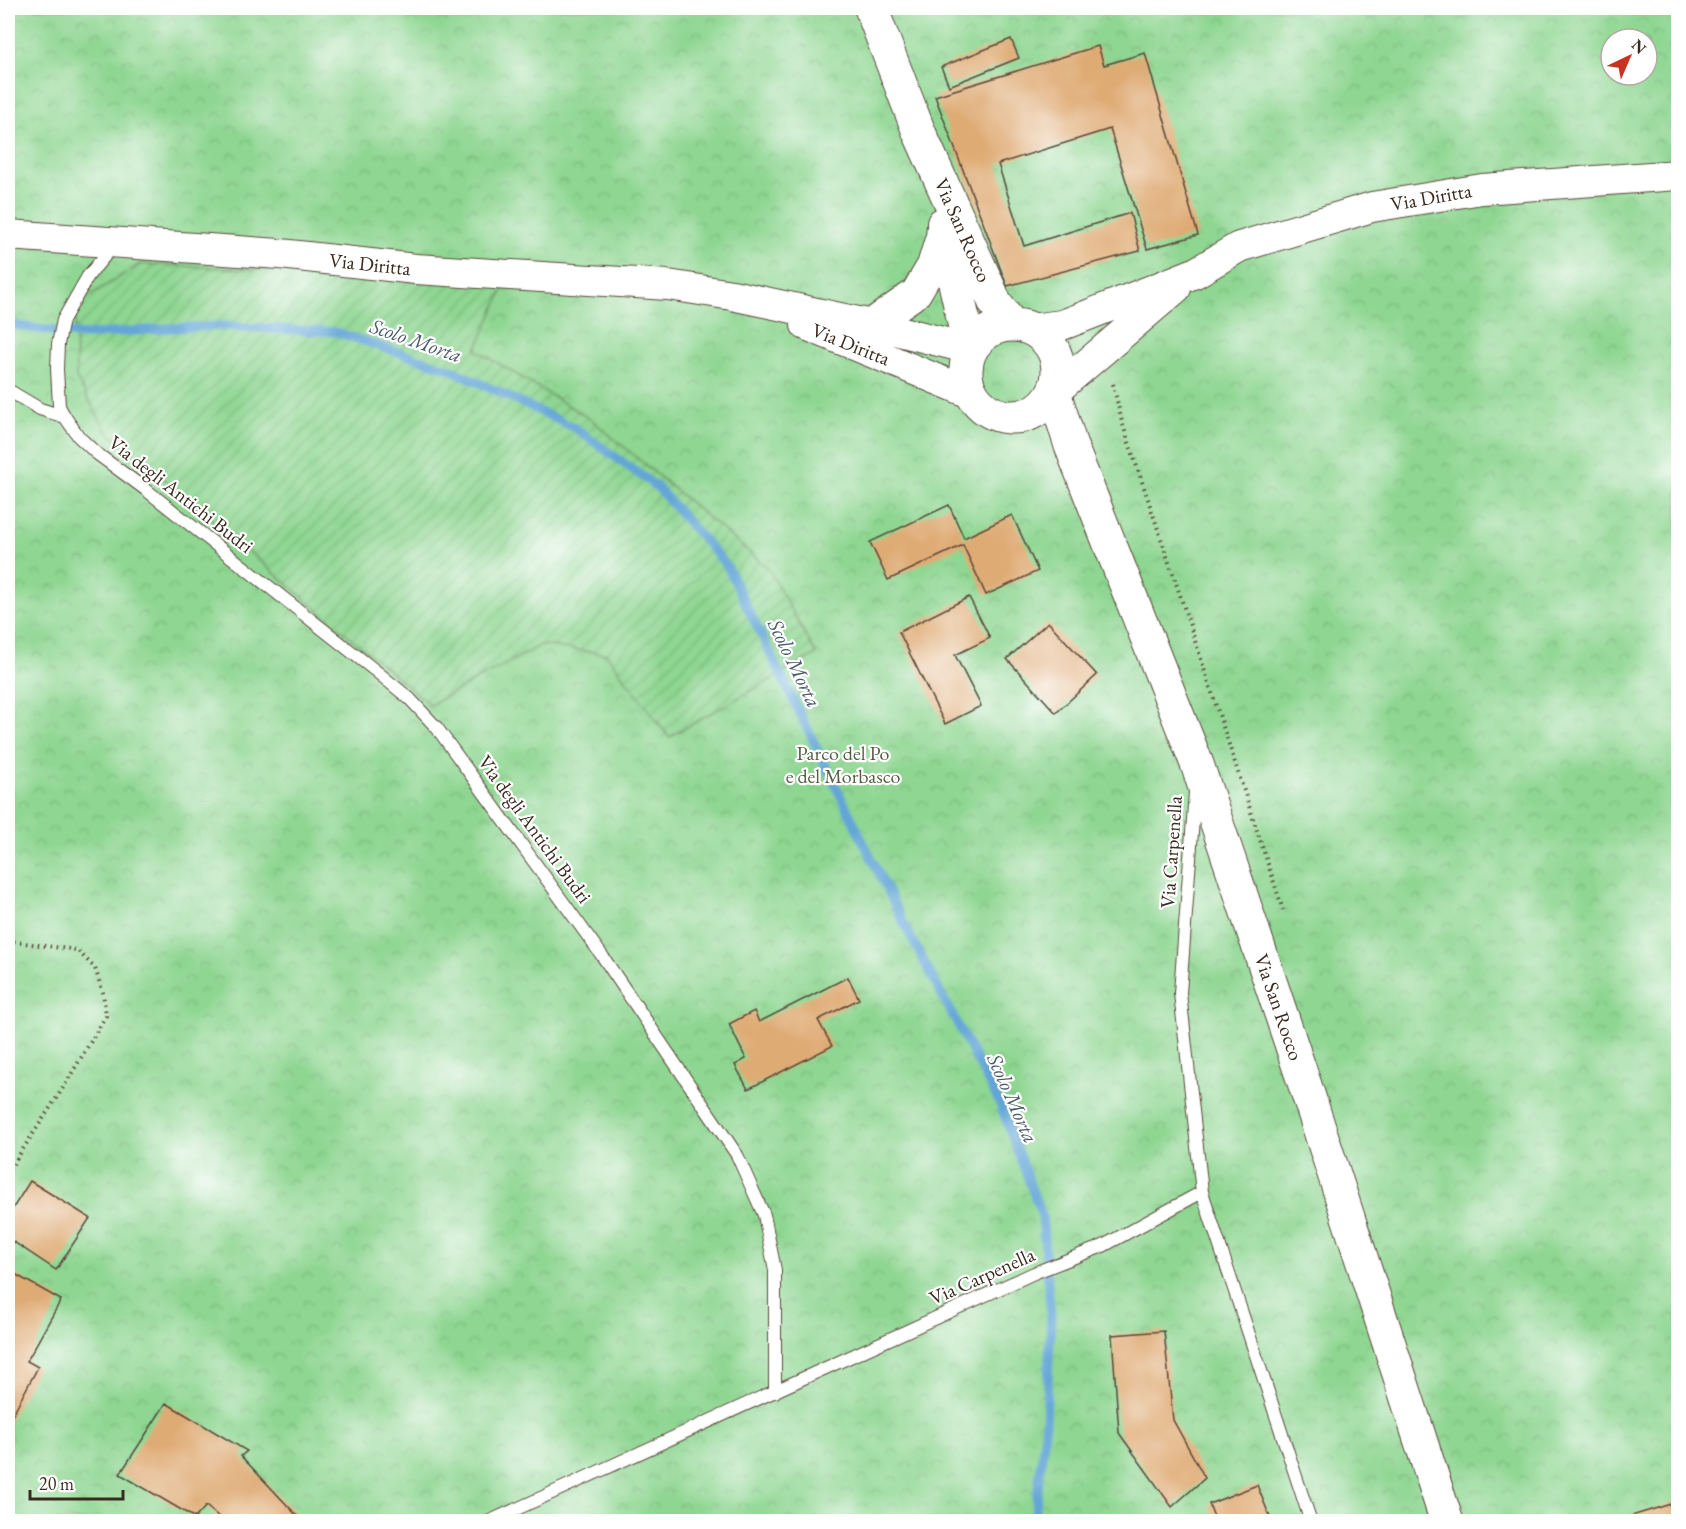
<svg xmlns="http://www.w3.org/2000/svg" width="1686" height="1529" font-family="'EB Garamond',serif">
	<style>
		.park { fill: url(#park-crowns); stroke: #648058; stroke-width: 1.5; fill-rule: evenodd }
		.garden { fill: url(#garden-furrows); stroke: #648058; stroke-width: 1.5 }
		.lines { fill: none; stroke-linecap: round; stroke-linejoin: round }
		.stream { stroke: #63a5d7; stroke-width: 9 }
		.building { fill: #dfab74 }
		.service-casing { stroke: #564638; stroke-width: 14 }
		.tertiary-casing { stroke: #564638; stroke-width: 32 }
		.secondary-casing { stroke: #564638; stroke-width: 35 }
		.path { stroke: #564638; stroke-width: 4; stroke-dasharray: 1.5 4.5; stroke-linecap: butt }
		.service { stroke: #fff; stroke-width: 12 }
		.tertiary { stroke: #fff; stroke-width: 30 }
		.secondary { stroke: #fff; stroke-width: 33 }
		.labels { text-anchor: middle; dominant-baseline: central; stroke-width: 4.5; stroke-linejoin: round; paint-order: stroke }
		.street-label { font-size: 20px; fill: #3b2a1e; stroke: #fff }
		.park-label { font-size: 20px; fill: #545e40; stroke: #fff }
		.water-label { font-size: 21px; font-style: italic; fill: #4b5b68; stroke: #fff }
	</style>
	<defs>
		<pattern id="park-crowns" width="20" height="18" patternUnits="userSpaceOnUse" patternTransform="scale(1.5)"><rect width="20" height="18" fill="#8ed691"/><path d="M2 6a3 3 0 1 1 6 0M12 15a3 3 0 1 1 6 0" fill="none" stroke="#7bb87d"/></pattern>
		<pattern id="garden-furrows" width="10" height="10" patternUnits="userSpaceOnUse" patternTransform="scale(1.5)"><rect width="10" height="10" fill="#8ed691"/><path d="M-1 1l2-2M0 10L10 0M9 11l2-2" fill="none" stroke="#7bb87d"/></pattern>
	</defs>
	<rect width="100%" height="100%" fill="#fff"/>
	<filter id="ink" filterUnits="userSpaceOnUse"><feTurbulence type="fractalNoise" baseFrequency=".0167" numOctaves="2"/><feDisplacementMap in="SourceGraphic" scale="12" xChannelSelector="R" yChannelSelector="G"/><feConvolveMatrix kernelMatrix="1 2 1 2 8 2 1 2 1" color-interpolation-filters="sRGB"/></filter>
	<filter id="wash" filterUnits="userSpaceOnUse"><feTurbulence type="fractalNoise" baseFrequency=".008" numOctaves="4" result="noise"/><feDisplacementMap in="SourceGraphic" scale="24" xChannelSelector="R" yChannelSelector="G"/><feGaussianBlur stdDeviation="1.35" result="paint"/><feColorMatrix in="noise" values="0 0 0 0 0 0 0 0 0 0 0 0 0 0 0 0 0 1.4 0 .05"/><feComposite in="paint" operator="in"/></filter>
	<g filter="url(#wash)">
		<rect width="100%" height="100%" fill="#f2e6cc"/>
		<path class="park" d="M8 8H1678V1521H8ZM1611 39H1647V75H1611Z"/>
		<path class="garden" d="M140 264 507 281 476 350 592 420 768 568 816 654 669 737 606 654 541 645 430 705 106 430 76 378 75 305Z"/>
		<g class="lines">
			<path class="stream" d="M8 324 38 329 85 335 171 328 224 326 336 332 450 369 575 428 657 487 727 566 904 924 1000 1104 1042 1216 1051 1317 1046 1422 1034 1522"/>
		</g>
		<g id="blocks">
			<path class="building" d="M1011 39 1019 58 949 86 941 67Z
				M1098 46 1104 65 1145 53 1198 235 1147 249 1110 129 998 164 1024 246 1130 213 1140 251 1007 286 935 96Z
				M949 505 964 538 1012 515 1038 571 986 595 963 545 888 580 870 542Z
				M969 597 990 638 955 655 981 706 945 724 899 632Z
				M1048 622 1097 675 1056 713 1007 659Z
				M848 977 859 999 818 1020 832 1046 748 1089 735 1065 746 1059 729 1024 754 1011 759 1022Z
				M30 1181 90 1218 56 1270 8 1238V1216Z
				M13 1273 61 1300 27 1361 38 1367 8 1423V1284Z
				M1164 1331 1173 1420 1205 1478 1172 1507 1119 1433 1112 1335Z
				M166 1403 247 1451 241 1456 303 1522H225L206 1506 195 1518 120 1474Z
				M1257 1485 1272 1522H1216L1209 1504Z
				M1674 1503 1678 1522H1615V1521Z"/>
		</g>
	</g>
	<g filter="url(#ink)">
		<use href="#blocks" fill-opacity="0" stroke="#564638" stroke-width="1.5"/>
		<g class="lines">
			<g class="service-casing">
				<path id="service" d="M8 390 40 409 65 417 79 437 96 453 145 489 377 672 410 699 437 728 603 957 737 1155 764 1215 775 1270V1392
					M65 417 59 406 57 369 58 344 63 320 88 276 115 244
					M1195 792 1180 993 1202 1192 1311 1522
					M488 1522 1034 1273 1103 1246 1202 1192"/>
			</g>
			<g class="tertiary-casing">
				<path id="tertiary" d="M8 235 280 254 416 269 668 285 732 295 891 329 970 349
					M806 325 970 393
					M870 325 916 293 932 266 943 230 942 223
					M1031 329 1062 325 1078 319 1195 273 1239 247 1372 207 1482 189 1678 175
					M1054 392 1176 288"/>
			</g>
			<g class="secondary-casing">
				<path id="secondary" d="M871 8 919 132 989 288 995 303 1012 325
					M943 230 970 349
					M966 371a46 46 0 1 1 92 0a46 46 0 1 1-92 0Z
					M1054 392 1071 446 1197 764 1310 1100 1447 1522"/>
			</g>
			<path class="path" d="M1113 384 1122 422 1181 598 1283 910
				M8 941 77 950 95 968 103 993 106 1016 63 1088 8 1172"/>
			<use href="#service" class="service"/>
			<use href="#tertiary" class="tertiary"/>
			<use href="#secondary" class="secondary"/>
		</g>
	</g>
	<g class="labels">
		<g class="street-label">
			<text transform="translate(1431 197) rotate(-10)">Via Diritta</text>
			<text transform="translate(963 230) rotate(66)">Via San Rocco</text>
			<text transform="translate(370 264) rotate(6)">Via Diritta</text>
			<text transform="translate(851 344) rotate(22)">Via Diritta</text>
			<text transform="translate(181 494) rotate(38)">Via degli Antichi Budri</text>
			<text transform="translate(535 829) rotate(54)">Via degli Antichi Budri</text>
			<text transform="translate(1171 852) rotate(-86)">Via Carpenella</text>
			<text transform="translate(1279 1007) rotate(71)">Via San Rocco</text>
			<text transform="translate(982 1276) rotate(-24)">Via Carpenella</text>
		</g>
		<g class="park-label">
			<text x="843" y="753">Parco del Po<tspan x="843" dy="23">e del Morbasco</tspan></text>
		</g>
		<g class="water-label">
			<text transform="translate(416 340) rotate(19)">Scolo Morta</text>
			<text transform="translate(795 663) rotate(64)">Scolo Morta</text>
			<text transform="translate(1013 1098) rotate(66)">Scolo Morta</text>
		</g>
	</g>
	<rect width="1686" height="1529" fill="none" stroke="#fff" stroke-width="30"/>
	<g transform="translate(1629 57) rotate(44)"><circle r="28" fill="#ffffff" stroke="#b1aaa5" stroke-width="1.5"/>
	<path d="M0-4.5L10 22L0 15L-10 22Z" fill="#c8321e"/>
	<text y="-9" font-size="16" font-weight="bold" text-anchor="middle" fill="#3b2a1e">N</text>
	</g>
	<path d="M30 1490v9h93v-9" fill="none" stroke="#3b2a1e" stroke-width="3"/>
	<text x="39" y="1490" font-size="18" fill="#3b2a1e" stroke="#ffffff" stroke-width="4.5" paint-order="stroke">20 m</text>
</svg>
